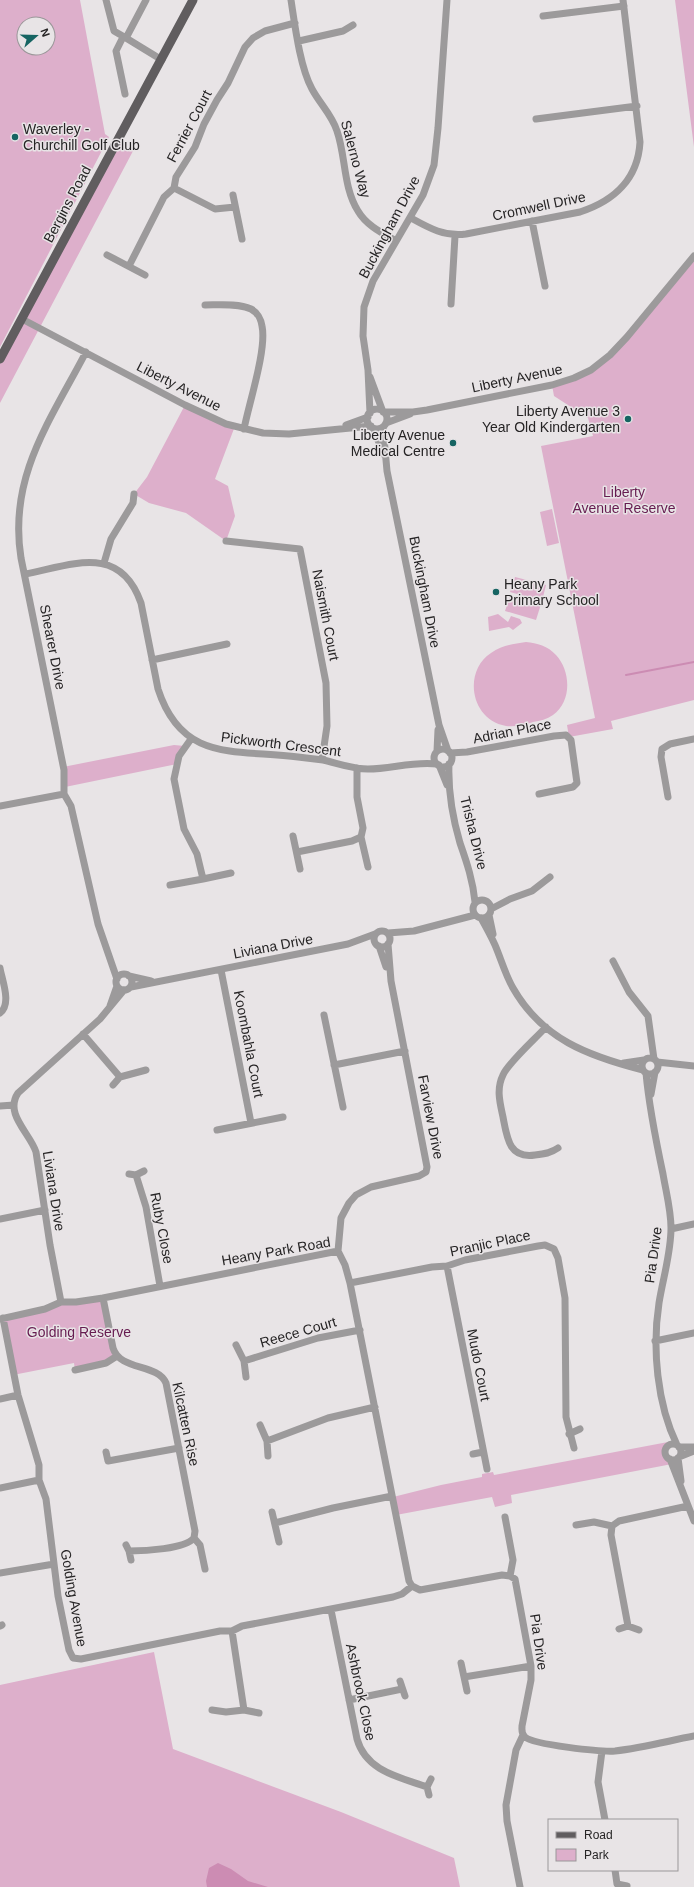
<svg xmlns="http://www.w3.org/2000/svg" width="694" height="1887" font-family="Helvetica,sans-serif">
	<style>
		.green { fill: #ddafcb; fill-rule: evenodd }
		.water { fill: #cc8cb3 }
		.lines { fill: none; stroke-linecap: round; stroke-linejoin: round }
		.stream { stroke: #cc8cb3; stroke-width: 2 }
		.minor { stroke: #9c9a9b; stroke-width: 7 }
		.major { stroke: #605d5f; stroke-width: 9 }
		.poi-dot { fill: #166462; stroke: #e8e4e6; stroke-width: 1.5 }
		.labels { text-anchor: middle; dominant-baseline: central; stroke-width: 3; stroke-linejoin: round; paint-order: stroke }
		.street-label { font-size: 14px; fill: #262425; stroke: #e8e4e6 }
		.poi-label { font-size: 14px; fill: #262425; stroke: #e8e4e6; text-anchor: start }
		.park-label { font-size: 14px; fill: #661b50; stroke: #e8e4e6 }
	</style>
	<rect width="100%" height="100%" fill="#e8e4e6"/>
	<path class="green" d="M0 0H80L105 134 109 137 0 347ZM24 24H48V48H24Z
		M675 0H694V147Z
		M117 141 133 151 0 403V360Z
		M694 256V700L611 721 613 729 569 737 567 725 595 718 541 446 593 436 588 418 554 396 552 385 599 364Z
		M185 405 235 426 215 479 228 486 235 516 226 541 186 513 149 503 134 494 147 477Z
		M552 509 559 543 547 546 540 512Z
		M515 577 546 585 542 601 510 592Z
		M510 596 541 604 536 620 505 611Z
		M498 614 508 622 511 616 520 619 522 623 513 630 509 627 489 631 488 617Z
		M526 642C537 643 548 646 556 655 571 671 572 702 553 715 547 719 540 721 533 722 525 725 514 727 506 726 470 720 463 671 491 653 502 645 513 644 526 642Z
		M174 745 185 746 177 764 65 787 63 767Z
		M103 1298 115 1353 111 1361 75 1370 74 1363 13 1375 3 1318 57 1304Z
		M668 1442 665 1453 672 1464 511 1495 512 1503 495 1507 492 1497 396 1515 393 1497 441 1485 482 1477V1474L493 1472 494 1475Z
		M154 1652 173 1749 341 1812 454 1858 460 1887H0V1685Z"/>
	<path class="water" d="M218 1863 231 1869 248 1881 268 1887H207L206 1881 209 1868Z"/>
	<g class="lines">
		<path class="stream" d="M626 675 694 662"/>
		<path class="minor" d="M106 0 114 31 126 38
			M146 0 126 38 162 60
			M291 0C295 26 300 67 312 89 320 104 332 115 337 131 346 157 343 187 358 211 366 225 382 233 396 241
			M543 16 624 6
			M123 37 116 51 125 94
			M299 41 343 31 353 25
			M536 119 637 106
			M174 188 215 209 235 207
			M233 195 242 239
			M411 218C429 228 445 237 466 234L580 212C614 201 638 179 640 142L623 0
			M532 221 545 286
			M107 255 145 275
			M129 266 164 197 174 188 176 177 195 147 204 124 217 100 228 83 245 47 253 38 265 31 295 23
			M451 304 455 236
			M205 305C218 305 238 303 251 309 257 312 261 319 262 326 267 349 249 403 244 429
			M22 319 185 405 226 424 263 433 289 434 371 426
			M86 352C50 421 8 477 21 558L64 770V794L71 806 98 924 117 979
			M370 377 383 412
			M367 419a10 10 0 1 1 20 0a10 10 0 1 1-20 0Z
			M384 412H413L427 410 552 385 574 378 591 370 610 355 627 337 694 256
			M370 413 368 370 363 336 364 307 373 281 423 195 434 165 438 128 447 0
			M386 423 410 414
			M346 425 368 417
			M383 427 387 471 439 725 448 751
			M374 429 383 454
			M226 541 300 549 326 683 327 726 322 760
			M104 563 111 539 133 503 134 494
			M25 574C72 565 120 543 141 603L158 689C182 763 236 749 298 757 306 758 315 759 323 760 337 763 352 769 368 769 391 769 413 761 437 764
			M152 660 227 644
			M191 739 179 756 174 779 184 829 197 854 203 879 231 873
			M434 758a9 9 0 1 1 18 0a9 9 0 1 1-18 0Z
			M437 751 438 730
			M450 753 467 752 554 736 566 735 571 740 577 783 573 787 539 794
			M449 764C448 789 453 819 460 843 467 863 473 881 475 902
			M439 765 447 785
			M357 768V797L363 828 361 837 368 867
			M668 797 661 757 662 749 670 744 694 739
			M0 806 64 794
			M293 836 300 869
			M297 852 352 841 361 837
			M170 885 203 879
			M473 909a9 9 0 1 1 18 0a9 9 0 1 1-18 0Z
			M491 909 510 899 532 891 550 877
			M489 915 493 934
			M481 918C486 927 491 936 495 945 501 959 505 974 513 988 542 1039 588 1056 643 1070
			M374 939a8 8 0 1 1 16 0a8 8 0 1 1-16 0Z
			M388 933 414 931 475 915
			M388 944 391 981 427 1167 426 1172 419 1176 371 1187 356 1195 349 1203 341 1218 338 1251 345 1265 350 1283 409 1581 412 1586 420 1590 502 1575 510 1576 515 1579 531 1666V1680L522 1726C522 1730 521 1734 525 1737 534 1745 602 1752 615 1751 642 1748 668 1741 694 1736
			M379 946 386 967
			M613 961 629 992 648 1016 654 1059
			M0 968C2 980 12 1004 0 1013
			M221 970 251 1123
			M116 982a8 8 0 1 1 16 0a8 8 0 1 1-16 0Z
			M129 976 151 981
			M131 987 348 944 375 934
			M110 1006 117 986
			M324 1015 343 1107
			M546 1027C535 1039 508 1063 503 1075 496 1089 500 1103 503 1117 507 1138 509 1159 535 1155 544 1154 551 1153 558 1148
			M83 1034 120 1077
			M642 1066a8 8 0 1 1 16 0a8 8 0 1 1-16 0Z
			M657 1062 694 1066
			M624 1063 644 1060
			M334 1065 405 1051
			M646 1073C649 1107 656 1141 663 1174 666 1192 671 1210 671 1228 671 1253 663 1278 659 1303 652 1348 657 1404 677 1445
			M113 1085 120 1077 146 1070
			M651 1094 655 1072
			M0 1106 14 1105
			M217 1130 283 1117
			M129 1174 136 1175 146 1207 160 1286
			M136 1175 144 1171
			M0 1219 45 1210
			M671 1229 694 1224
			M447 1266 487 1469
			M350 1283 432 1267 447 1266 465 1260 538 1246 545 1245 554 1249 558 1258 565 1298 566 1417 574 1448
			M103 1298 113 1348C120 1371 157 1363 166 1383L195 1531 194 1538C185 1549 144 1551 129 1551
			M61 1302 50 1245 36 1152C30 1133 4 1114 18 1093L100 1019 124 990
			M3 1318 18 1395 34 1448 39 1465V1480L46 1499 58 1596 69 1650 73 1658 81 1659 220 1631H232L242 1626 393 1597 402 1594 412 1586
			M0 1319 45 1309 61 1302H76L103 1298 338 1251
			M655 1341 694 1333
			M236 1345 244 1361 246 1377
			M244 1361 318 1338 360 1330
			M75 1370 106 1363 117 1356
			M0 1399 18 1395
			M260 1425 267 1441 268 1456
			M569 1434 580 1429
			M267 1441 328 1418 375 1407
			M665 1452a8 8 0 1 1 16 0a8 8 0 1 1-16 0Z
			M679 1447H694
			M106 1452 108 1461 179 1448
			M473 1454 483 1452
			M679 1457 694 1451
			M678 1458 681 1481
			M670 1459 694 1521
			M0 1488 39 1480
			M272 1512 279 1542
			M505 1517 513 1560 510 1576
			M275 1523 333 1508 392 1496
			M576 1525 594 1522 612 1526
			M194 1538 200 1545 205 1569
			M126 1545 129 1551 131 1560
			M0 1573 54 1564
			M331 1610 357 1739C366 1771 399 1777 427 1787L429 1795
			M0 1626 2 1625
			M619 1629 628 1626
			M639 1630 628 1626 611 1535 612 1526 619 1521 688 1506
			M232 1631 244 1710
			M461 1663 467 1691
			M464 1677 531 1666
			M400 1681 405 1696
			M349 1700 402 1689
			M212 1710 226 1712 244 1710 259 1713
			M602 1751 598 1782 605 1820
			M427 1787 431 1779
			M615 1870 617 1884 627 1886
			M520 1887 507 1821 506 1805 516 1750 523 1735"/>
		<path class="major" d="M0 359 193 0"/>
	</g>
	<g class="poi-dot">
		<circle cx="15" cy="137" r="4"/>
		<circle cx="628" cy="419" r="4"/>
		<circle cx="453" cy="443" r="4"/>
		<circle cx="496" cy="592" r="4"/>
	</g>
	<g class="labels">
		<g class="street-label">
			<text transform="translate(189 126) rotate(-62)">Ferrier Court</text>
			<text transform="translate(356 159) rotate(75)">Salerno Way</text>
			<text transform="translate(67 204) rotate(-62)">Bergins Road</text>
			<text transform="translate(539 206) rotate(-12)">Cromwell Drive</text>
			<text transform="translate(389 227) rotate(-62)">Buckingham Drive</text>
			<text transform="translate(517 378) rotate(-12)">Liberty Avenue</text>
			<text transform="translate(179 386) rotate(27)">Liberty Avenue</text>
			<text transform="translate(425 592) rotate(79)">Buckingham Drive</text>
			<text transform="translate(326 615) rotate(79)">Naismith Court</text>
			<text transform="translate(53 647) rotate(79)">Shearer Drive</text>
			<text transform="translate(512 731) rotate(-11)">Adrian Place</text>
			<text transform="translate(281 744) rotate(7)">Pickworth Crescent</text>
			<text transform="translate(474 833) rotate(76)">Trisha Drive</text>
			<text transform="translate(273 946) rotate(-11)">Liviana Drive</text>
			<text transform="translate(249 1044) rotate(79)">Koombahla Court</text>
			<text transform="translate(431 1117) rotate(79)">Farview Drive</text>
			<text transform="translate(54 1191) rotate(81)">Liviana Drive</text>
			<text transform="translate(162 1228) rotate(79)">Ruby Close</text>
			<text transform="translate(490 1243) rotate(-12)">Pranjic Place</text>
			<text transform="translate(276 1251) rotate(-10)">Heany Park Road</text>
			<text transform="translate(653 1255) rotate(-82)">Pia Drive</text>
			<text transform="translate(298 1332) rotate(-16)">Reece Court</text>
			<text transform="translate(479 1365) rotate(79)">Mudo Court</text>
			<text transform="translate(186 1424) rotate(78)">Kilcatten Rise</text>
			<text transform="translate(74 1598) rotate(80)">Golding Avenue</text>
			<text transform="translate(539 1642) rotate(82)">Pia Drive</text>
			<text transform="translate(361 1692) rotate(78)">Ashbrook Close</text>
		</g>
		<g class="poi-label">
			<text x="23" y="129">Waverley -<tspan x="23" dy="16">Churchill Golf Club</tspan></text>
			<text x="620" y="411" text-anchor="end">Liberty Avenue 3<tspan x="620" dy="16">Year Old Kindergarten</tspan></text>
			<text x="445" y="435" text-anchor="end">Liberty Avenue<tspan x="445" dy="16">Medical Centre</tspan></text>
			<text x="504" y="584">Heany Park<tspan x="504" dy="16">Primary School</tspan></text>
		</g>
		<g class="park-label">
			<text x="624" y="492">Liberty<tspan x="624" dy="16">Avenue Reserve</tspan></text>
			<text x="79" y="1332">Golding Reserve</text>
		</g>
	</g>
	<rect x="548" y="1819" width="130" height="52" fill="#e8e4e6" stroke="#9a9799"/>
	<rect x="556" y="1832" width="20" height="6" fill="#605d5f" stroke="#9a9799"/>
	<text x="584" y="1839" font-size="12" fill="#262425">Road</text>
	<rect x="556" y="1849" width="20" height="12" fill="#ddafcb" stroke="#9a9799"/>
	<text x="584" y="1859" font-size="12" fill="#262425">Park</text>
	<g transform="translate(36 36) rotate(70)"><circle r="19" fill="#e8e4e6" stroke="#9a9799"/>
	<path d="M0-3L7 15L0 10L-7 15Z" fill="#166462"/>
	<text y="-6" font-size="11" font-weight="bold" text-anchor="middle" fill="#262425">N</text>
	</g>
</svg>
